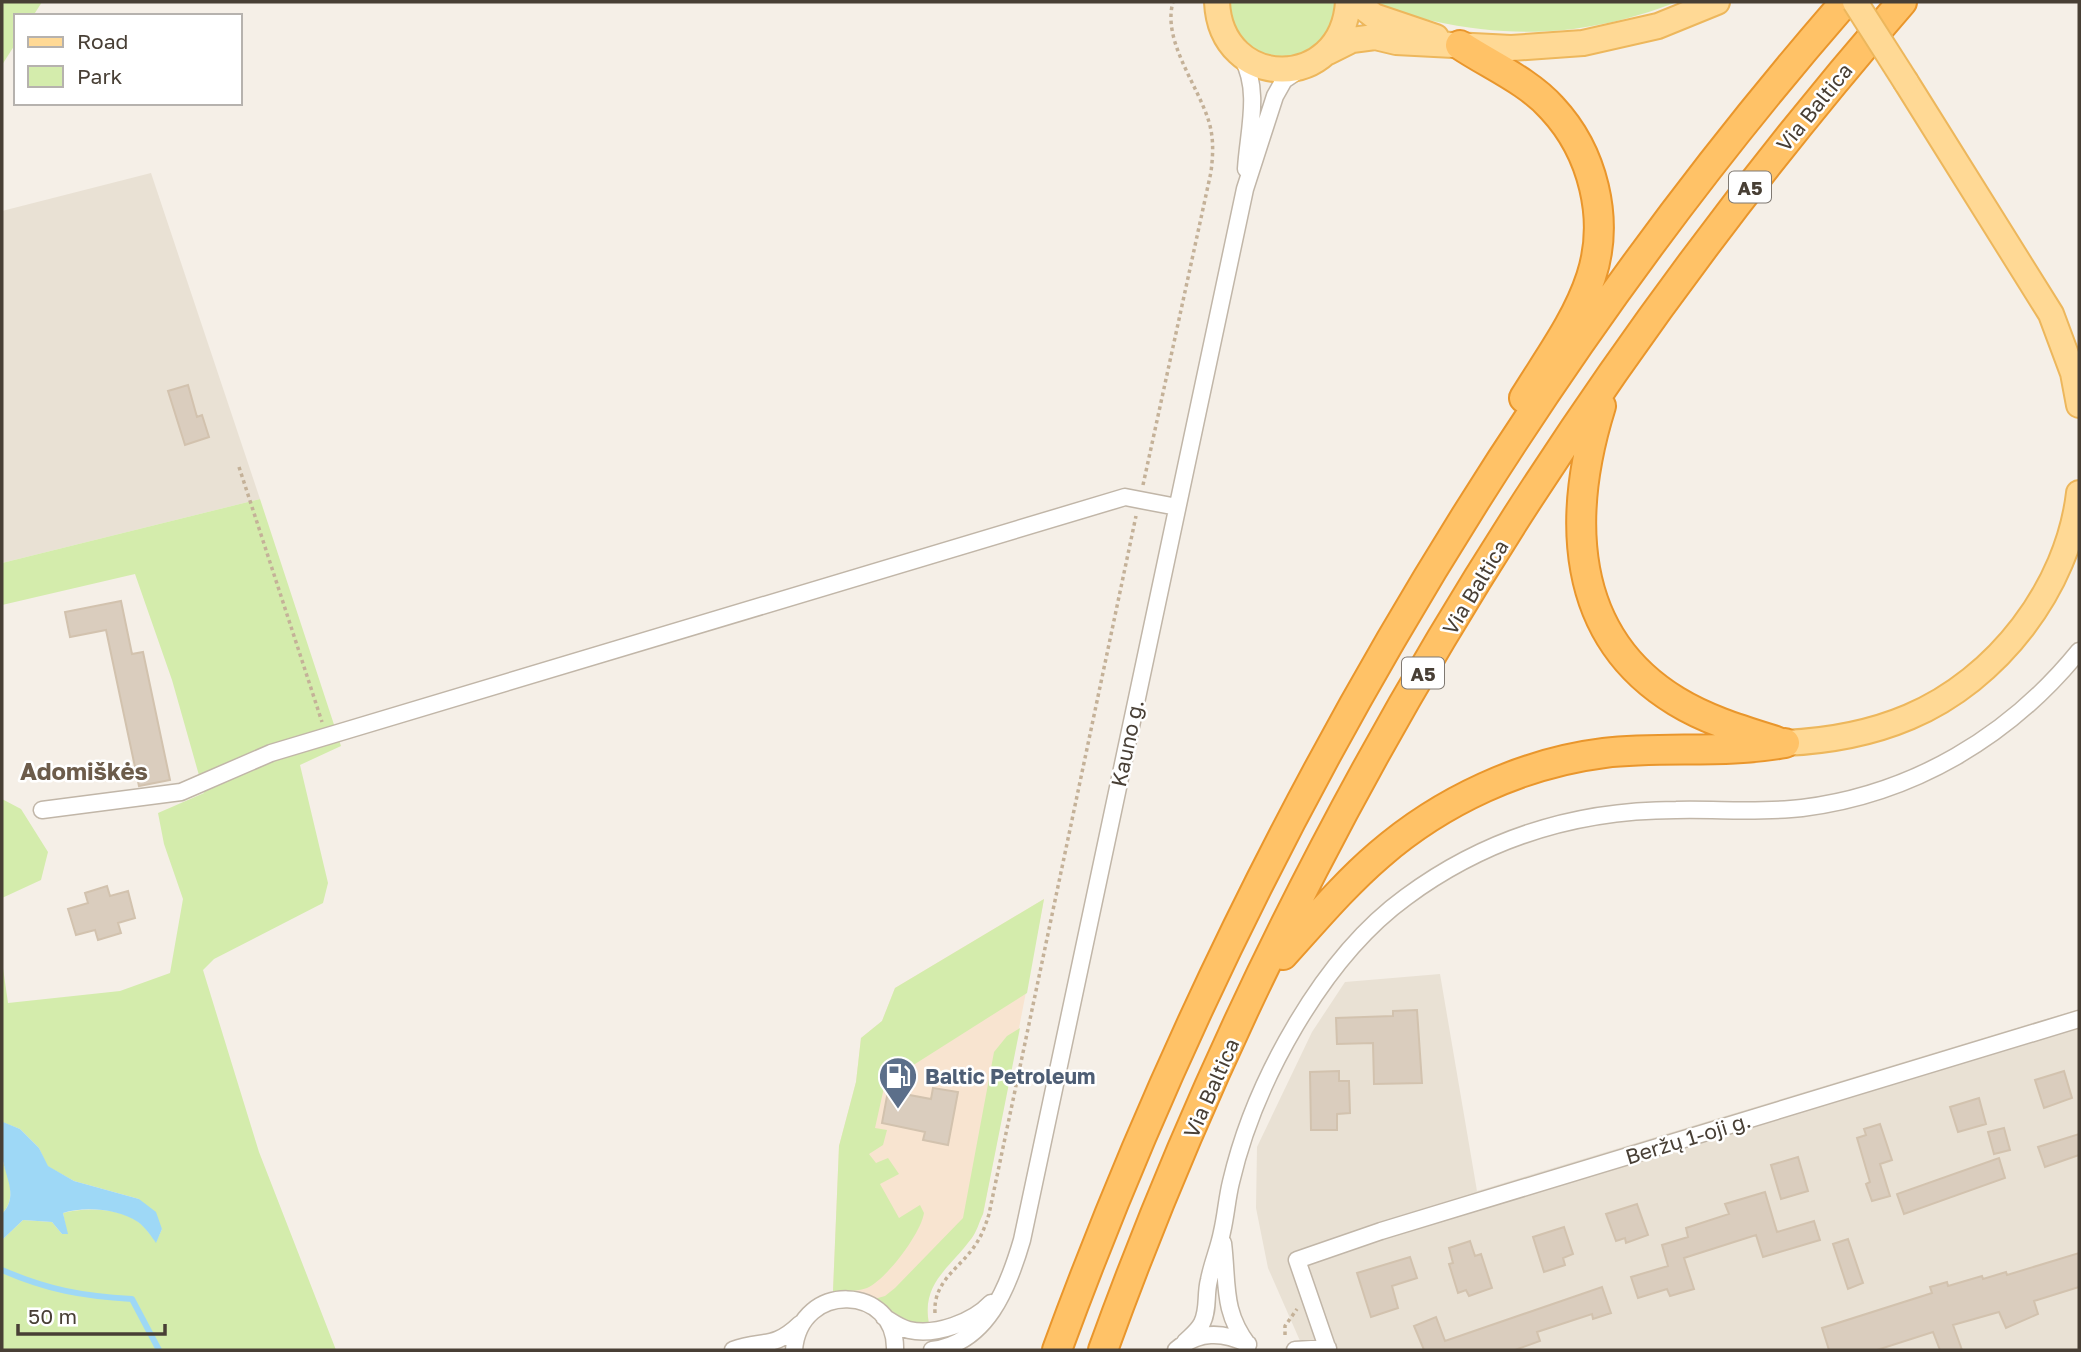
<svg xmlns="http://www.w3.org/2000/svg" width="2081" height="1352" font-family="'Golos Text',sans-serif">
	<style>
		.residential { fill: #e9e1d4 }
		.commercial { fill: #f8e4d0 }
		.green { fill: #d4ecac }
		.water { fill: #9ed8f6 }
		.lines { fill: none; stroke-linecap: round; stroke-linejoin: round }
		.stream { stroke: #9ed8f6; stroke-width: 6 }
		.building { fill: #dacdbe; stroke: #d2c2ae; stroke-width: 2 }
		.minor-casing { stroke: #c1b6a8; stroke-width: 19 }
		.primary-casing { stroke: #edb75c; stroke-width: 28 }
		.motorway-casing { stroke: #e9962c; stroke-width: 32 }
		.path { stroke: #c4b198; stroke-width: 3.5; stroke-dasharray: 3.5 3.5; stroke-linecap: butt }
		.minor { stroke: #fff; stroke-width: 16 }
		.primary { stroke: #ffd995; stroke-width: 24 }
		.motorway { stroke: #ffc267; stroke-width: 28 }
		.primary-bridge-casing { stroke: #edb75c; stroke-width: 28; stroke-linecap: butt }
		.primary-bridge { stroke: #ffd995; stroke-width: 24 }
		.labels { text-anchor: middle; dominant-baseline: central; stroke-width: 5; stroke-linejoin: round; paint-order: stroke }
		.shield { fill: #fff; stroke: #7f7972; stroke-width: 2 }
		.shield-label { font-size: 19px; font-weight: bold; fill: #483f35 }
		.street-label { font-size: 21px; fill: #483f35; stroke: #fff }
		.service-label { font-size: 21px; font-weight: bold; fill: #4e5e75; stroke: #fff; text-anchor: start }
		.quarter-label { font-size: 24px; font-weight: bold; fill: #6c5c4b; stroke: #fff }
	</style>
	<rect width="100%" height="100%" fill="#f5efe7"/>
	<path class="residential" d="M151 173 260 499 2 563V211Z
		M1440 974 1477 1191 2079 1009V1350H1304L1268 1268 1256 1208 1257 1147 1312 1032 1345 982Z"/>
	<path class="commercial" d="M1044 899 983 1214 972 1238 940 1273 930 1290 927 1308 929 1324 850 1290 833 1291 839 1146 856 1082 861 1038 882 1021 895 988Z"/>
	<path class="green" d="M2 2H42L33 16H16V43L2 65Z
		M1228 2H1337C1336 10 1335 21 1331 28 1302 78 1227 60 1228 2Z
		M1371 2H1677C1593 34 1521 40 1433 21 1411 16 1391 12 1371 2Z
		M260 499 341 746 300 765 328 883 323 903 214 959 203 970 259 1152 336 1350H2V1240L23 1220 52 1222 62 1234H67L63 1213C85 1207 123 1208 141 1224 147 1229 151 1236 156 1242L162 1229 139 1199 74 1181 47 1166 39 1148 20 1129 2 1122V961L8 1003 120 991 170 973 183 899 164 844 158 813 204 793 172 680 135 574 2 605V563Z
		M2 799 21 809 48 852 41 880 2 898Z
		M1044 899 1027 993 885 1083 875 1128 887 1130 883 1145 869 1154 876 1163 888 1158 899 1174 880 1184 899 1218 920 1205 924 1213C921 1233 887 1279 867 1288 857 1292 843 1291 833 1291L839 1146 856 1082 861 1038 882 1021 895 988Z
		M1020 1028 983 1214C979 1222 977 1232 971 1239 950 1268 921 1283 929 1324L901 1321 871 1300 885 1296 895 1288 963 1218 994 1052 1007 1036Z
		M2 1160C9 1178 17 1198 2 1214Z"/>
	<path class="water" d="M3 1122 20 1129 39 1148 48 1166 74 1181 139 1199 156 1212 162 1229 156 1243C151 1236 145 1227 138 1222 119 1209 85 1206 63 1213L68 1234H62L52 1222 23 1220 2 1240V1214C18 1197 7 1181 3 1161 0 1150 1 1132 3 1122Z"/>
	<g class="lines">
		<path class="stream" d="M2 1270C48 1290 82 1296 132 1299L159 1350"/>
	</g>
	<path class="building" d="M188 385 197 417 202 415 209 437 185 445 168 391Z
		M121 601 132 654 143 652 170 780 139 786 106 630 70 637 65 612Z
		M107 886 110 896 128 891 135 918 118 923 121 933 98 940 95 930 76 935 68 909 88 903 85 893Z
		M1417 1010 1422 1083 1374 1084 1373 1043 1337 1044 1336 1018 1393 1016V1011Z
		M1339 1071V1081H1349L1350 1113 1337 1114V1130H1311L1310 1072Z
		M2064 1071 2072 1098 2044 1108 2035 1080Z
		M933 1088 958 1092 948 1145 923 1140 925 1132 882 1123 888 1091 931 1099Z
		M1979 1098 1986 1124 1958 1132 1950 1107Z
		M1880 1124 1892 1160 1880 1164 1890 1196 1872 1201 1866 1184 1870 1182 1857 1138 1866 1135 1864 1129Z
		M2004 1128 2010 1150 1994 1154 1988 1132Z
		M2079 1134V1155L2045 1167 2038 1147Z
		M1798 1157 1808 1191 1781 1199 1771 1165Z
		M1999 1158 2005 1178 1904 1214 1897 1194Z
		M1765 1192 1777 1232 1814 1221 1820 1240 1763 1257 1756 1235 1684 1258 1694 1289 1670 1296 1667 1289 1638 1298 1631 1277 1668 1266 1662 1245 1688 1237 1686 1228 1729 1214 1725 1204Z
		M1637 1204 1648 1235 1626 1243 1625 1238 1616 1241 1606 1214Z
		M1564 1227 1573 1254 1563 1258 1565 1265 1544 1272 1533 1237Z
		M1848 1239 1863 1283 1848 1289 1833 1244Z
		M1470 1241 1475 1256 1481 1254 1492 1288 1469 1296 1466 1290 1458 1293 1449 1264 1453 1263 1449 1248Z
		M2079 1253V1287L2034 1301 2038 1314 2006 1328 1999 1312 1953 1325 1962 1350H1940L1933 1332 1877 1350H1829L1822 1328 1932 1293 1930 1287 1947 1282 1948 1286 1982 1276 1983 1279 2006 1272 2007 1275Z
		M1410 1257 1417 1278 1392 1286 1398 1308 1371 1317 1357 1273Z
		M1602 1287 1611 1313 1593 1319 1592 1314 1537 1332 1540 1341 1515 1350H1424L1414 1326 1436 1317 1445 1341Z"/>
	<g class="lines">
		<g class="minor-casing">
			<path id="minor" d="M1242 58C1261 90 1248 133 1246 169
				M42 810 181 792 271 753 1125 497 1177 507
				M1223 1243C1228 1284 1222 1311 1248 1345
				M884 1317C892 1322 900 1328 909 1330 936 1336 973 1322 991 1303
				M1185 1342C1191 1336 1198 1331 1202 1323 1209 1309 1205 1295 1209 1280 1212 1264 1219 1248 1222 1232 1226 1215 1227 1198 1231 1182 1254 1083 1322 958 1406 897 1486 838 1576 810 1676 810 1718 809 1760 813 1802 808 1913 794 2009 737 2079 651
				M733 1350C762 1339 773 1350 800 1324
				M794 1350C800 1280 897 1285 895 1350
				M932 1350C987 1343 1008 1288 1022 1240L1245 189 1275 96 1284 80 1299 70
				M1176 1350C1198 1331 1222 1331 1248 1344
				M1295 1350 1328 1348
				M1328 1350 1297 1260 1381 1231 2079 1019"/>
		</g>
		<g class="primary-casing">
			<path id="primary" d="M1217 2C1221 91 1342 93 1348 2
				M1356 2 1374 16 1436 37
				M1328 52 1352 40 1375 37 1396 42 1511 48 1583 43 1658 26 1717 2
				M1906 82 2051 314 2073 373 2079 405
				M1785 743C1828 741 1869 734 1909 717 1997 680 2068 588 2079 493"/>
		</g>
		<g class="motorway-casing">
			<path id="motorway" d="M1460 45C1490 65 1528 81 1552 108 1593 152 1610 219 1591 277 1577 320 1548 359 1524 398
				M1601 406C1567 515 1568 635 1676 701 1707 720 1741 730 1776 741
				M1283 955C1314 921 1344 885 1379 855 1441 801 1523 763 1604 753 1665 746 1725 754 1785 743
				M1057 1350C1234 867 1507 390 1845 2
				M1103 1350C1281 858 1560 396 1902 2"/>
		</g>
		<path class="path" d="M239 467 322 722
			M1143 485 1211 172C1213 155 1214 139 1209 122 1198 85 1162 41 1173 2
			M935 1313C933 1280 961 1268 976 1244 982 1235 986 1224 989 1214L1136 516
			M1285 1335V1326L1297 1309"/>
		<use href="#minor" class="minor"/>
		<use href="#primary" class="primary"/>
		<use href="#motorway" class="motorway"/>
		<g class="primary-bridge-casing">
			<path id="primary-bridge" d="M1855 2 1906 82"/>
		</g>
		<use href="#primary-bridge" class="primary-bridge"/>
	</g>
	<defs>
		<g id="fuel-pin" transform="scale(2.0125)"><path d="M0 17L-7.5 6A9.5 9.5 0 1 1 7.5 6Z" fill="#5c6f8a" stroke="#fff"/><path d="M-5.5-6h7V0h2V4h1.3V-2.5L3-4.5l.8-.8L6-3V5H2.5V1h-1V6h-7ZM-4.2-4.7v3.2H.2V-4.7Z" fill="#fff"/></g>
	</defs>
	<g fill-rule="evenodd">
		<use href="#fuel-pin" x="898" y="1076"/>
	</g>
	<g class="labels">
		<g class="shield">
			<rect x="1729" y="171.5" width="42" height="31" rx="5"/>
			<rect x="1402" y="657.5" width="42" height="31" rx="5"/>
		</g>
		<g class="shield-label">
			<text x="1750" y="187">A5</text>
			<text x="1423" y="673">A5</text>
		</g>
		<g class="street-label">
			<text transform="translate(1814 107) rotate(-51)">Via Baltica</text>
			<text transform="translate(1475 587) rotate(-59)">Via Baltica</text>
			<text transform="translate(1127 743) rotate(-78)">Kauno g.</text>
			<text transform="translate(1211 1088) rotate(-66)">Via Baltica</text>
			<text transform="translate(1688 1138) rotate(-17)">Beržų 1-oji g.</text>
		</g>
		<g class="service-label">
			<text x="925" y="1076">Baltic Petroleum</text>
		</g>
		<g class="quarter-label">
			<text x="84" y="770">Adomiškės</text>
		</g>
	</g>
	<rect width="2081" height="1352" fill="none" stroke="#483f35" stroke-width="7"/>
	<rect x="14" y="14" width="228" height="91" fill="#ffffff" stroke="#b6b2ae" stroke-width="2"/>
	<rect x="28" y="37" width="35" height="10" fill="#ffd995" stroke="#b6b2ae" stroke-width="2"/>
	<text x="77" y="49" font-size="21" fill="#483f35">Road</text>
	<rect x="28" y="66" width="35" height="21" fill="#d4ecac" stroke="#b6b2ae" stroke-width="2"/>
	<text x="77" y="84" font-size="21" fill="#483f35">Park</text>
	<path d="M18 1324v10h147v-10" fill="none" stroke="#483f35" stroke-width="3.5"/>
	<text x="28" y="1324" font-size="21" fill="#483f35" stroke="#ffffff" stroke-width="5" paint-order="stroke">50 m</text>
</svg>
